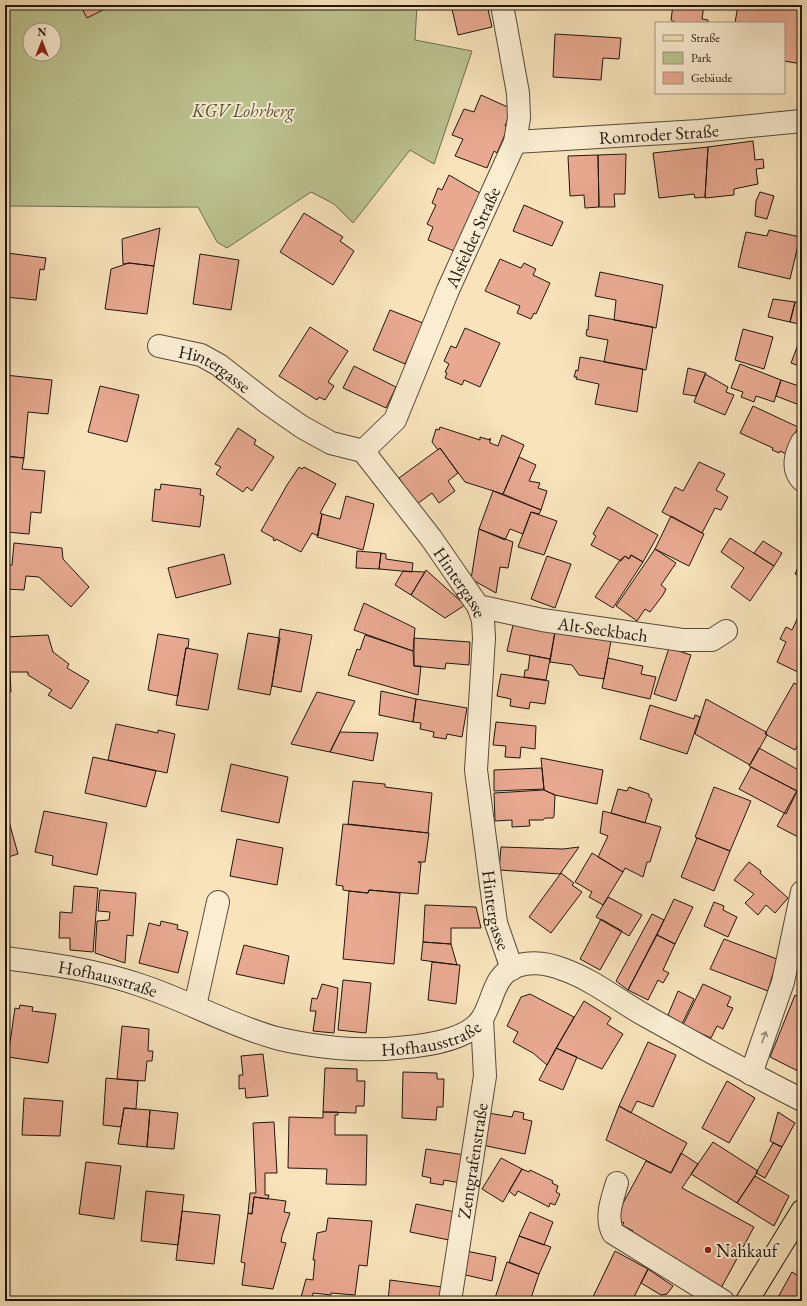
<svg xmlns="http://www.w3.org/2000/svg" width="807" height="1306" font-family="'EB Garamond',serif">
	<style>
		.green { fill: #bcc491; stroke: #6e6e50; fill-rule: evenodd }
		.building { fill: #e8a990; stroke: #1f170e }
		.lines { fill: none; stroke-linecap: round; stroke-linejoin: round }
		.minor-casing { stroke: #554a39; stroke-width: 24 }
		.major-casing { stroke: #1f170e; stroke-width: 24 }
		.minor { stroke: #faedd2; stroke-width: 22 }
		.major { stroke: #f8e3ba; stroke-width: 22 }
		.oneway { stroke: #978d7a }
		.poi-dot { fill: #8f2418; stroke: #faedd2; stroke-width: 1.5 }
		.labels { text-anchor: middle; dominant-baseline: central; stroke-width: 4; stroke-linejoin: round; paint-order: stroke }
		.park-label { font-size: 18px; font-style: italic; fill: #56543c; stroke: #faedd2 }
		.street-label { font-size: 18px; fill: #1f170e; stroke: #faedd2 }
		.poi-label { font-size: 18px; fill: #1f170e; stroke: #faedd2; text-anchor: start }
	</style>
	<rect width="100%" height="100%" fill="#f8e3ba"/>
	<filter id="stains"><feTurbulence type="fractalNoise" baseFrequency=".005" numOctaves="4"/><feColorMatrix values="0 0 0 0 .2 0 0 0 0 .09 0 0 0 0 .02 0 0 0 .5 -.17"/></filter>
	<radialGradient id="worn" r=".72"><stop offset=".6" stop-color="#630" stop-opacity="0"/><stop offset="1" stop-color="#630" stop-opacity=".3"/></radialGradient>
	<path class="green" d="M5 5H417L415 40 472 51 434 164 410 150 353 223 334 204 311 192 227 248 217 242 198 207C133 208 69 206 5 206ZM30 30H54V54H30Z"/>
	<path class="building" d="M80 5H113L87 18Z
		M451 5H487L492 27 458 35Z
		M673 5H704L702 19 708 20V23H676L671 20Z
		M738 5H802V64L784 61V23H735Z
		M555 34 621 38 619 59 603 58 601 80 553 77Z
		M481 95 512 109 505 126 508 127 497 153 494 151 487 168 455 156 463 139 452 135 464 109 474 112Z
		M753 141 755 160 763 159 764 168 756 169 758 184 734 189V195L705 198 708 147Z
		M799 142H802V187Z
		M708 147 705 197 695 198 694 194 659 198 653 153Z
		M626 154 625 194H614L615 207H599L598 155Z
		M598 155 599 207 585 208 584 195 570 196 568 156Z
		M449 175 480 193 454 251 428 240 433 227 427 224 436 205 432 203 438 188 442 190Z
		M760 192 774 196 767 219 755 216 756 201Z
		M524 205 563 222 552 246 513 231Z
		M304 213 343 237 340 241 354 251 333 285 280 252Z
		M160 228 154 266 129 263 123 264 122 239Z
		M769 230 800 237 790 279 738 267 746 232 767 236Z
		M7 253 46 258 44 270 40 269 36 300 5 297Z
		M200 254 239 260 231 310 193 304Z
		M500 259 521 268 524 263 536 269 533 275 550 283 536 314 534 313 531 319 517 313 520 306 485 291Z
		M129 263 154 266 147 314 105 309 111 269Z
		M600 272 663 285 656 328 614 320 616 300 595 296Z
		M773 299 795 302 790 322 768 317Z
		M795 302 802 303V328L798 327 799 324 790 322Z
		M390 310 423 323 405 364 373 350Z
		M589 315 653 327 646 370 604 362 608 340 587 336 586 334 587 329 588 330Z
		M310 327 348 351 328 382 334 386 325 400 319 397 317 400 279 376Z
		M465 328 500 343 480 387 464 380 462 385 445 378 447 373 445 372 449 364 444 361 451 346 456 348Z
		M743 329 773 337 764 369 735 360Z
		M799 342 802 343V367L791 363Z
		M580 357 643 369 637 412 595 404 599 384 576 379 577 377H574L576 370 578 371Z
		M740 364 781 380 774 402 756 396 754 402 741 397 743 392 731 388Z
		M354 366 396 387 386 408 343 388Z
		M688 368 706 373 696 396 683 394Z
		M705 374 728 387 726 392 734 395 725 415 694 402Z
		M5 375 52 380 48 414 28 412 24 458 5 456Z
		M781 380 802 387V406L776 396Z
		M100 386 139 395 127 442 88 432Z
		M753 406 798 427 786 454 780 451 779 453 772 450 773 448 740 433Z
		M440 427 480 440V437L490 440V438V443L498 446 502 435 524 445 503 494 465 482 440 448 438 450 432 442 436 429 439 430Z
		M238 428 256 440 254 444 274 457 252 491 247 487 243 492 216 474 221 467 215 464Z
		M440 448 458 473 448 481 455 491 439 503 432 493 417 504 399 478Z
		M5 456 24 458 22 469 45 471 41 513 31 512 29 534 6 532 5 541Z
		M519 457 536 465 529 481 540 483 538 488 547 491 541 510 503 494Z
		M699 462 725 474 716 490 728 497 721 510 715 508 702 533 662 512 675 487 683 491Z
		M299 467 302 469 304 467 336 484 320 513 322 514 318 536 312 533 301 552 276 539 275 541 273 540 274 538 261 531 287 485Z
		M161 484 201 489 200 495 204 496 200 527 152 521 155 489 160 490Z
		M493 491 541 510 539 514 531 512 523 534 510 529 505 540 479 529Z
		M346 496 374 504 363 550 317 537 322 514 340 519Z
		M608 507 658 535 643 562 631 555 629 559 625 556 621 561 591 545 596 536 593 534Z
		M531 512 557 521 544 555 518 547Z
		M671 516 704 534 689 566 655 549Z
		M479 529 513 542 508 568 500 567 496 593 471 579Z
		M730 538 774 566 750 601 731 587 744 568 721 552Z
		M763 541 782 553 774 566 754 553Z
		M14 543 62 548 63 559 89 587 71 607 39 577 26 576 24 590 5 589V565H12Z
		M655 549 676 563 661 585 666 589 663 595 650 612 645 609 637 621 616 606Z
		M357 551 381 553 379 569 356 568Z
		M381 553 386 554V559L413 563 412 572 379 569Z
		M224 554 231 584 176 598 168 568Z
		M631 555 643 562 613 608 595 597 620 560 625 556 629 559Z
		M547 556 571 564 555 608 531 599Z
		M802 559V577L795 574Z
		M426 570 465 605 445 618 411 595Z
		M403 571 425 572 411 595 395 585Z
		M364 603 415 628 413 651 354 630Z
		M799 615 802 617V674L777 662 786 642 780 639 786 627 792 630Z
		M513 625 555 632 550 659 507 651Z
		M280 629 312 635 301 692 272 686Z
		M555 632 611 641 604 679 579 675 572 665 550 662Z
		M248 633 280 638 270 695 238 689Z
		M158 634 189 639 188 648H186L178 696 148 690Z
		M48 635 53 652 69 664 67 668 89 681 71 709 48 695 52 690 28 675V672H10L11 692H5V637Z
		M365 635 413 651 414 666H421L418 695 348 675 357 649 360 650Z
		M414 638 470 642 469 665 446 663 445 669 414 666Z
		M186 648 218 654 208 710 176 705Z
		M669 648 691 655 676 701 654 694Z
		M530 655 550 659 546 680 524 677 525 670H528Z
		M608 658 643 666 641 674 656 677 650 699 602 688Z
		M501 674 549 681 545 704 530 702 529 709 510 706 511 699 497 696Z
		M794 683 802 687V738L795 750 765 734Z
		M381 691 416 699 413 722 379 715Z
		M317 692 355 701 330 752 291 744Z
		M416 699 467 708 462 737 447 734 446 739 433 737 434 732 420 729 421 723 413 722Z
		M706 699 766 732 767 735 750 765 695 734Z
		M650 705 694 719 695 715 700 717 687 754 640 739Z
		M496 722 536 726 535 749 521 747 520 758 505 757 506 746 493 745Z
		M116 724 158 733V730L175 734 167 773 108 760Z
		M340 732 378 733 373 761 330 752Z
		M759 748 802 772V781L797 791 749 766Z
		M93 757 156 771 146 807 85 793Z
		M541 758 603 770 597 804 555 795 544 790Z
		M231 764 288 777 279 823 221 811Z
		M751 767 797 791 786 814 739 789Z
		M542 768 544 789 494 791V770Z
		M353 781 385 784V787L432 793 428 833 348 824Z
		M629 787 649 794V797L652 799 645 823 611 813 618 789 627 791Z
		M714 787 751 801 730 851 695 837Z
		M798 789 802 792V839L777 826Z
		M544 790 555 795 554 816 553 818H545L543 820H529L530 826 512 827V820L495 821 494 793Z
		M5 807 18 854 5 858Z
		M44 811 107 823 97 875 52 865 53 856 35 852Z
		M603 811 661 827 650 862H647L643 877 625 868 623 872 598 857 608 836 600 833Z
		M343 824 429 833 425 862H418L421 863 418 894 369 890 368 893 349 891 343 890V886L336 885Z
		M697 838 730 851 714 891 681 877Z
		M237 839 283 848 277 885 230 876Z
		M501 847 563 849 579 847 560 874 499 870Z
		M592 853 623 872 603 905 589 897 592 892 575 882Z
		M749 862 761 871 760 873 788 898 775 913 766 905 758 915 745 903 754 894 734 880Z
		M561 873 574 883 572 885 582 892 551 933 529 917Z
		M74 886 98 888 93 952 70 950V938H59L60 912 72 913Z
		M100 890 136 893 133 936 127 935 125 963 95 953 97 921 109 920 110 912 98 911Z
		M369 890 400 893 394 964 343 959 349 891 368 893Z
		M608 897 642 915 629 936 596 917Z
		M674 899 693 907 675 944 657 935Z
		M714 902 724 906 723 910 737 917 728 937 704 926Z
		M425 905 476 907 481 928H451V944L423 942Z
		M652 914 664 920 628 990 616 981Z
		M601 919 622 931 600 970 580 959Z
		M161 921 178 925 177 929 188 932 178 973 139 963 149 923 160 926Z
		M657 935 675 944 663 970 669 973 663 983 658 980 648 1000 628 990Z
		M724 939 777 959 768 991 710 969Z
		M423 942 451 944 457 965 421 960Z
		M244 945 289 956 284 984 236 974Z
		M432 962 460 965 456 1004 428 1000Z
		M343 980 371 983 366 1033 338 1030Z
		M322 984 338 988 334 1033 313 1031 316 1011H310L312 998 317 999Z
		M703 984 731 997 727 1006 733 1008 723 1029 717 1026 711 1038 683 1025Z
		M678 991 694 999 682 1024 668 1015Z
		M530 994 574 1017 547 1065 533 1053 513 1042 518 1032 507 1026 521 997Z
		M795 995 802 999V1073L770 1057Z
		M584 1001 611 1018 607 1024 623 1034 602 1069 556 1048Z
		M20 1005 33 1007 32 1011 56 1014 48 1063 8 1057 15 1008 19 1009Z
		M122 1026 149 1029 148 1051H153L152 1061H147L145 1081 117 1079Z
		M648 1042 676 1055 653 1107 637 1101 631 1113 619 1106Z
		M556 1048 577 1057 563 1090 539 1080Z
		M263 1054 268 1096 246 1098 245 1088 239 1089V1075H243L241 1056Z
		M325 1068 357 1069V1081H365L364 1106H356V1113L323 1112Z
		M403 1072 437 1073V1079H444L443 1107H437L436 1120 402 1118Z
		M106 1078 138 1081 136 1109 124 1108 121 1127 103 1125Z
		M727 1081 755 1098 729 1143 702 1128Z
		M24 1098 63 1101 60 1136 22 1135Z
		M619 1106 687 1143 671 1173 606 1140Z
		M124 1108 150 1110 147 1147 118 1144Z
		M150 1110 178 1113 174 1149 147 1147Z
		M514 1111 524 1113 523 1119 532 1121 525 1154 482 1145 488 1113 512 1117Z
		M323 1112H338V1115H335V1135H367L366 1185 326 1184 327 1169 288 1168 289 1117 323 1118Z
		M778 1112 795 1123 782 1147 770 1141Z
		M274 1122 277 1173H265V1195H269L268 1199 254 1197 252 1214 248 1213 250 1193H256L253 1123Z
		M713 1142 758 1171 737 1203 691 1174Z
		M773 1143 782 1147 765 1178 756 1173Z
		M426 1149 465 1155 461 1183 444 1180 443 1185 430 1183 431 1178 422 1176Z
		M681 1153 698 1164 682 1188 754 1227 720 1290 629 1240 633 1231 622 1225 624 1223 615 1218 646 1161 671 1173Z
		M501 1158 522 1169 503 1202 482 1189Z
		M86 1162 121 1166 114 1219 79 1214Z
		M522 1169 529 1172 530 1170 553 1181 552 1183 558 1186 556 1192 560 1194 555 1205 550 1203 549 1207 518 1191 515 1196 509 1191Z
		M755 1176 789 1196 774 1226 737 1203Z
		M146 1191 184 1195 178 1245 141 1241Z
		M254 1197 286 1201 284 1212 290 1213 282 1236 281 1242 286 1243 273 1289 242 1285 245 1263 241 1262 248 1213 252 1214Z
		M416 1204 455 1212 449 1240 410 1232Z
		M182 1211 220 1215 214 1264 176 1260Z
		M530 1212 553 1222 544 1245 519 1236Z
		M328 1218 372 1221 367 1266 359 1265 355 1295 331 1293V1295L313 1293 312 1301H300L306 1279 313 1280 315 1260H313L317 1233 326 1231Z
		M519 1236 551 1247 539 1274 509 1262Z
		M466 1251 496 1257 492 1281 461 1274Z
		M615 1251 648 1269 632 1301H591Z
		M507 1262 539 1274 530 1301H494Z
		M648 1269 673 1286 667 1294 661 1295 641 1283Z
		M792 1272 802 1278V1301H776Z
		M390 1280 442 1287 441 1301H388Z"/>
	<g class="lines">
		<g class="minor-casing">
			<g id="minor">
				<path id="s1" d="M515 142 699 131 802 121"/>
				<path id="s2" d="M159 346 201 355 219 365 269 404 302 427 331 443 363 451 431 538 478 606 483 620 484 638 476 770 496 923 512 969"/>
				<path d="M802 442C796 453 791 469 802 480"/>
				<path id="s3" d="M363 451 395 420 448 290 515 142 519 118 518 93 502 5"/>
				<path id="s4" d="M478 606 542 620 682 640H712L726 631"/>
				<path id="s5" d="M5 958C50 964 97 970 140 985 186 1000 229 1025 276 1038 296 1043 317 1046 337 1048 371 1051 460 1050 481 1020 494 1002 492 975 517 966 532 961 550 964 565 970 593 980 619 1001 646 1016 697 1045 749 1073 802 1100"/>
				<path d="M195 1006 218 902"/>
				<path d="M751 1074 783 982 802 892"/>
				<path d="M617 1183C612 1200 605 1217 613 1233L723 1301"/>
				<path id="s6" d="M450 1301 485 1076 482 1019"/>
			</g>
		</g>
		<g class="major-casing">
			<path id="major" d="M747 1301 802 1211"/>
		</g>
		<use href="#minor" class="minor"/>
		<use href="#major" class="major"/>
	</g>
	<defs><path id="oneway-shaft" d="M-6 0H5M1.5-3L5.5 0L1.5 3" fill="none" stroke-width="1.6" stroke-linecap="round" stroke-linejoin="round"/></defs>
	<use class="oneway" href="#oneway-shaft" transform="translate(764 1037) rotate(-71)"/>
	<circle class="poi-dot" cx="708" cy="1250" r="4"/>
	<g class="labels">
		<g class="park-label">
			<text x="243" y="110">KGV Lohrberg</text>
		</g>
		<g class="street-label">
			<text stroke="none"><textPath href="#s1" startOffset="144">Romroder Straße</textPath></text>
			<text stroke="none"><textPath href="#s3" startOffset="243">Alsfelder Straße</textPath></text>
			<text stroke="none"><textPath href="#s2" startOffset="61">Hintergasse</textPath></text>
			<text stroke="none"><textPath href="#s2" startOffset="397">Hintergasse</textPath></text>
			<text stroke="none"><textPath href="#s4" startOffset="127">Alt-Seckbach</textPath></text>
			<text stroke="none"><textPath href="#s2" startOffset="733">Hintergasse</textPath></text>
			<text stroke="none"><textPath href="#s5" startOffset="105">Hofhausstraße</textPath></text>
			<text stroke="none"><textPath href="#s5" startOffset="441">Hofhausstraße</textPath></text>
			<text stroke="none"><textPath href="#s6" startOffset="142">Zentgrafenstraße</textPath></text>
		</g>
		<g class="poi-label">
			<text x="716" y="1250">Nahkauf</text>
		</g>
	</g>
	<rect width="807" height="1306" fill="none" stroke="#f8e3ba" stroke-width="20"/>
	<rect x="6" y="6" width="795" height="1294" fill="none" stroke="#1f170e" stroke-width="2"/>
	<rect x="10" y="10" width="787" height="1286" fill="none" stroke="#1f170e"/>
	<rect x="655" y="22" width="130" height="72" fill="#faedd2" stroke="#a29784"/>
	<rect x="663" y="35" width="20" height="6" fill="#f8e3ba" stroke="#a29784"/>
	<text x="691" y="42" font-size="12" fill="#1f170e">Straße</text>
	<rect x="663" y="52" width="20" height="12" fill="#bcc491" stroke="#a29784"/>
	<text x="691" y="62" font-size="12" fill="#1f170e">Park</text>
	<rect x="663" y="72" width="20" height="12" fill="#e8a990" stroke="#a29784"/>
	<text x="691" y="82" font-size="12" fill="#1f170e">Gebäude</text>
	<g transform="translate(42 42)"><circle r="19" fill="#faedd2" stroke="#a29784"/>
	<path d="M0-3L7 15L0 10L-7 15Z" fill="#8f2418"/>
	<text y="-6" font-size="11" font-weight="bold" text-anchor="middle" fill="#1f170e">N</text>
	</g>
	<rect width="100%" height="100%" filter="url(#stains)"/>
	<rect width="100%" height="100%" fill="url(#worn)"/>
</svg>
